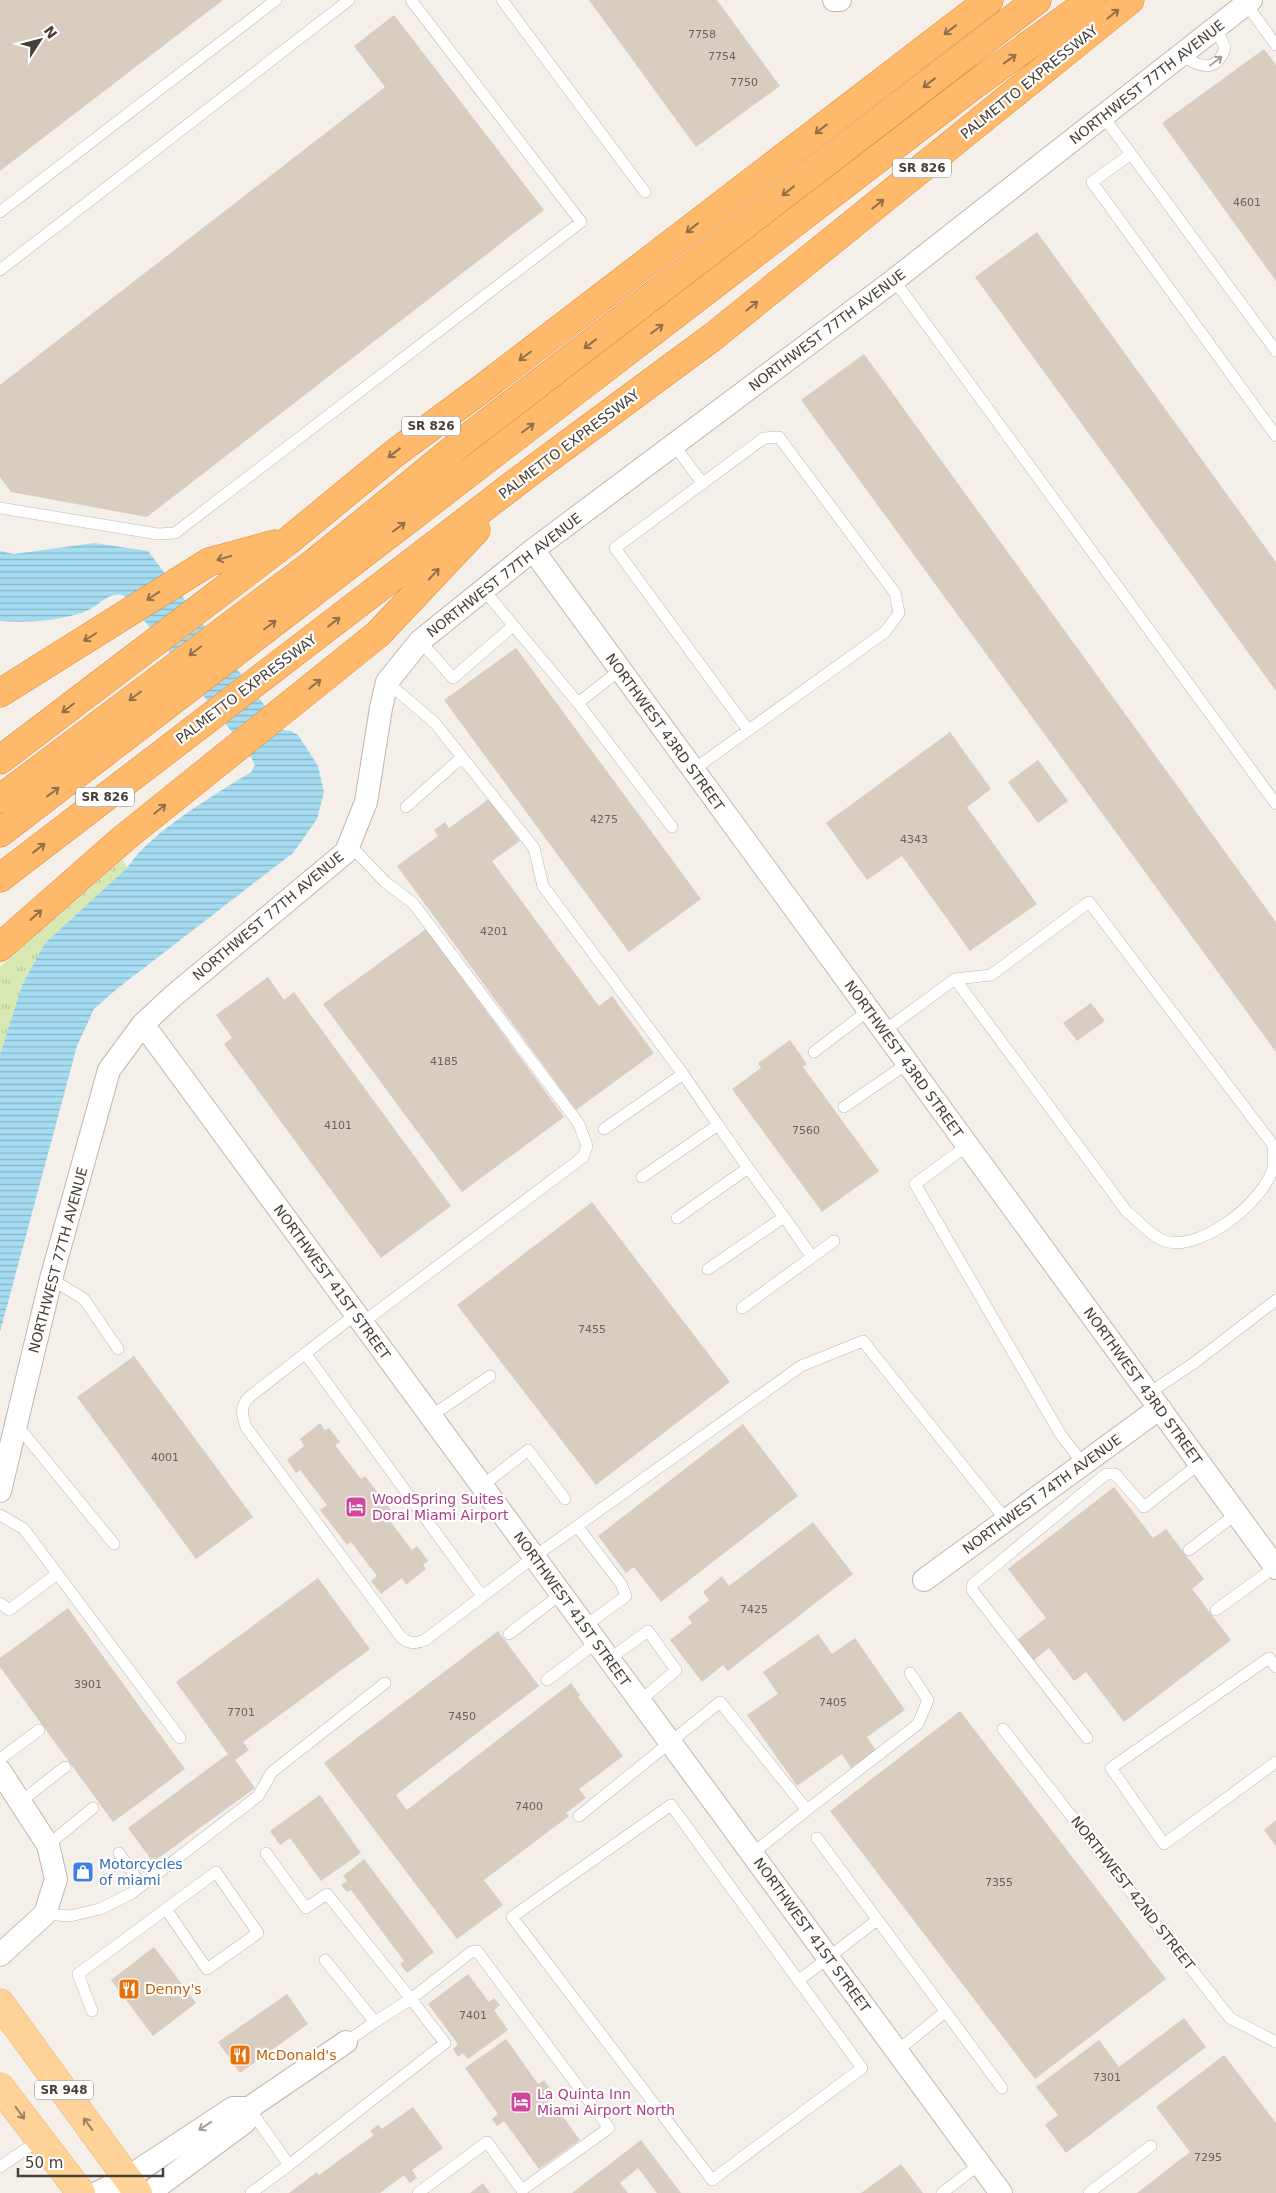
<svg xmlns="http://www.w3.org/2000/svg" width="1276" height="2193" font-family="'DejaVu Sans',sans-serif">
	<style>
		.grass { fill: url(#grass-tufts) }
		.water { fill: url(#water-rules) }
		.building { fill: #d9ccc1 }
		.lines { fill: none; stroke-linecap: round; stroke-linejoin: round }
		.lane-casing { stroke: #c0b6ab; stroke-width: 12 }
		.street-casing { stroke: #c0b6ab; stroke-width: 24 }
		.primary-casing { stroke: #e5ae66; stroke-width: 29 }
		.highway-casing { stroke: #df8b38; stroke-width: 29 }
		.lane { stroke: #fff; stroke-width: 11 }
		.street { stroke: #fff; stroke-width: 22 }
		.primary { stroke: #ffd397; stroke-width: 28 }
		.highway { stroke: #ffb96a; stroke-width: 28 }
		.oneway { stroke: #91704b }
		.oneway2 { stroke: #a49f9b }
		.oneway3 { stroke: #9a8262 }
		.labels { text-anchor: middle; dominant-baseline: central; stroke-width: 4.5; stroke-linejoin: round; paint-order: stroke }
		.number-label { font-size: 11px; fill: #6c625a }
		.shield { fill: #fff; stroke: #7f7973; stroke-width: 1 }
		.shield-label { font-size: 12px; font-weight: bold; fill: #483f37 }
		.street-label { font-size: 14px; fill: #483f37; stroke: #fff }
		.hotel-label { font-size: 14px; fill: #b23c85; stroke: #fff; text-anchor: start }
		.shop-label { font-size: 14px; fill: #366cbe; stroke: #fff; text-anchor: start }
		.food-label { font-size: 14px; fill: #c56008; stroke: #fff; text-anchor: start }
	</style>
	<defs>
		<pattern id="grass-tufts" width="24" height="20" patternUnits="userSpaceOnUse" patternTransform="scale(1.25)"><rect width="24" height="20" fill="#d7e9b1"/><path d="M3 7l-1-3M5 7V3M7 7l1-3M15 17l-1-3M17 17v-4M19 17l1-3" fill="none" stroke="#bac999"/></pattern>
		<pattern id="water-rules" width="6" height="5" patternUnits="userSpaceOnUse" patternTransform="scale(1.25)"><rect width="6" height="5" fill="#a5dcf1"/><path d="M0 2.5h6" fill="none" stroke="#88b4c4"/></pattern>
	</defs>
	<rect width="100%" height="100%" fill="#f4efe9"/>
	<path class="grass" d="M122 860 128 867 45 943 22 985 0 1055V967Z"/>
	<path class="water" d="M94 543 148 551 283 730 291 731 298 735 318 766 324 792 317 819 293 853 118 988 94 1009 77 1046 0 1332V1055L22 985 45 943 128 867C149 833 216 794 251 772L255 765 250 755 125 596C108 590 99 607 84 612 57 621 28 623 0 621V551L14 554Z"/>
	<path class="building" d="M0 0H223L0 171Z
		M589 0H717L780 86 696 147Z
		M394 15 544 210 147 517 11 492 0 477V385L385 87 354 46Z
		M1264 49 1276 65V281L1162 123Z
		M1037 232 1276 562V691L975 277Z
		M864 354 1276 922V1052L801 400Z
		M516 648 701 899 629 952 444 700Z
		M950 732 991 789 967 807 1037 904 970 951 902 856 867 880 826 823Z
		M1038 760 1068 801 1038 823 1008 782Z
		M489 799 520 841 492 861 599 1006 612 996 654 1053 576 1110 397 866 438 836 434 830 445 822 449 828Z
		M426 929 564 1117 462 1192 323 1004Z
		M268 977 284 1000 294 992 451 1206 381 1258 224 1044 232 1038 216 1015Z
		M1091 1003 1105 1021 1077 1041 1063 1023Z
		M790 1040 807 1064 803 1067 879 1171 822 1212 732 1089 761 1068 758 1063Z
		M592 1202 730 1382 596 1485 457 1305Z
		M134 1356 253 1517 196 1559 77 1397Z
		M320 1423 325 1430 329 1428 340 1442 335 1445 361 1479 365 1476 392 1511 386 1516 412 1550 417 1546 428 1561 423 1565 426 1569 406 1585 402 1578 381 1594 371 1581 377 1576 351 1542 347 1545 320 1510 327 1505 300 1470 296 1473 287 1460 304 1446 300 1439Z
		M743 1424 798 1496 661 1602 634 1567 626 1573 598 1536Z
		M1114 1487 1153 1538 1166 1529 1204 1579 1192 1589 1231 1640 1124 1722 1086 1672 1074 1681 1049 1648 1033 1661 1017 1640 1046 1618 1008 1569Z
		M813 1522 853 1574 728 1671 723 1665 702 1682 670 1640 692 1623 688 1617 709 1600 703 1592 722 1576 729 1586Z
		M318 1578 370 1649 243 1742 249 1750 235 1760 255 1788 153 1862 128 1828 228 1754 176 1682Z
		M68 1608 185 1769 113 1822 0 1667V1658Z
		M498 1631 539 1686 396 1795 407 1810 571 1683 580 1695 578 1697 623 1756 579 1789 586 1798 566 1813 569 1816 484 1880 503 1905 457 1939 324 1763Z
		M818 1634 832 1654 855 1638 905 1710 867 1737 877 1752 852 1770 842 1754 797 1786 747 1715 778 1694 763 1672Z
		M960 1711 1166 1979 1035 2079 830 1811Z
		M320 1795 361 1853 321 1881 290 1838 280 1845 270 1831Z
		M1276 1820V1846L1264 1830Z
		M364 1859 434 1952 407 1973 400 1964 404 1961 351 1890 347 1892 341 1885 347 1881 343 1876Z
		M154 1947 196 2003 153 2036 111 1980Z
		M468 1974 489 2002 494 1998 500 2005 494 2010 508 2030 468 2059 463 2053 458 2057 453 2049 458 2044 428 2004Z
		M287 1994 308 2024 240 2073 218 2042Z
		M1184 2018 1206 2047 1066 2153 1045 2125 1058 2115 1036 2087 1099 2040 1119 2067Z
		M506 2039 538 2084 544 2080 549 2087 544 2091 580 2140 539 2169 504 2121 497 2126 492 2119 498 2114 465 2068Z
		M1224 2055 1276 2123V2193H1137L1190 2152 1156 2107Z
		M413 2107 443 2148 412 2170 417 2178 410 2183 404 2175 380 2193H289L317 2172 319 2175 374 2135 370 2131 378 2125 382 2129Z
		M641 2140 681 2193H657L638 2168 620 2183 628 2193H572Z
		M901 2164 923 2193H861Z
		M483 2183 490 2193H470Z"/>
	<g class="lines">
		<g class="lane-casing">
			<path id="lane" d="M502 0 645 192
				M1246 4 1276 45
				M1181 55C1199 67 1216 74 1225 48L1216 27
				M1103 116 1276 351
				M1131 154 1092 182 1276 436
				M0 212 276 0
				M0 270 349 0
				M894 280 1276 804
				M674 445 703 484
				M0 508 158 534 175 533 581 222 411 0
				M483 589 578 703
				M420 641 453 678 513 626
				M620 670 578 703 672 827
				M387 682 435 723 534 848 543 886 683 1074 604 1129
				M693 770 885 632 899 613 895 593 779 437 764 438 615 548 748 730
				M406 807 462 757
				M349 844 385 882 413 903 579 1124 587 1146 583 1157 362 1323
				M884 1031 955 979 991 975 1089 902 1273 1145C1273 1153 1275 1164 1272 1171 1261 1204 1195 1257 1160 1239 1148 1233 1138 1220 1127 1212L955 979
				M814 1052 869 1010
				M844 1107 908 1063
				M968 1145 915 1184 1061 1435 1083 1464
				M642 1177 718 1125 683 1074
				M677 1218 748 1168 718 1125
				M812 1257 834 1241
				M708 1269 784 1217 748 1168
				M51 1279 84 1299 118 1349
				M742 1308 812 1257 784 1217
				M356 1314 248 1398C240 1408 242 1415 246 1427L401 1637C408 1644 416 1644 425 1640L534 1557 801 1366 863 1341 1006 1520
				M305 1353 482 1596
				M1149 1393 1194 1363 1276 1300
				M431 1416 490 1376
				M16 1424 114 1544
				M482 1486 528 1450 565 1499
				M0 1515 24 1529 180 1738
				M577 1526 621 1584 626 1596 585 1626
				M1189 1550 1236 1514
				M0 1603 9 1610 57 1574
				M1216 1610 1275 1567
				M509 1634 561 1594
				M609 1659 648 1631 676 1670 640 1701
				M1276 1667 1269 1658 1111 1768 1164 1844 1276 1762
				M547 1680 597 1642
				M1003 1729 1230 2018 1276 2042
				M1087 1738 972 1590 973 1584 1106 1474H1115L1144 1507 1199 1464
				M0 1759 39 1730
				M20 1802 65 1767
				M671 1805 862 2068 712 2180 512 1917Z
				M807 1810 918 1724 928 1700 910 1673
				M579 1816 720 1702 807 1810 752 1854
				M817 1838 1002 2088
				M48 1845 93 1808
				M119 1853 141 1885
				M266 1853 306 1908 327 1894 411 1999 471 1952 477 1951 609 2128 522 2190 487 2142 418 2193
				M45 1914 70 1916 100 1909 132 1893 258 1796 272 1772 385 1683
				M325 1960 375 2022 346 2042
				M798 1981 877 1920
				M92 2011 78 1974 216 1872 258 1933 207 1969 166 1909
				M897 2051 945 2012
				M249 2108 289 2165 445 2043 411 1999 375 2022
				M0 2167 39 2140
				M251 2193 289 2165
				M942 2193 980 2164
				M1089 2193 1151 2146"/>
		</g>
		<g class="street-casing">
			<path id="street" d="M834 0H840
				M533 550 1276 1568
				M143 1024 1001 2193
				M0 1491 51 1279 109 1070 143 1024 172 997 346 852 366 802 381 708 387 682 420 641 533 550 894 280 1251 0
				M924 1580 1160 1408
				M0 1771 48 1845 56 1879 45 1914 0 1955
				M97 2193 127 2178 233 2108H249L346 2042
				M149 2193 245 2122 249 2108"/>
		</g>
		<g class="primary-casing">
			<path id="primary" d="M0 2003 138 2193
				M0 2087 81 2193"/>
		</g>
		<g class="highway-casing">
			<path id="highway" d="M0 693 209 562 275 544
				M0 760 288 541 395 453 479 391 989 0
				M0 799 315 562 461 443 1037 0
				M0 833 970 88 1091 0
				M0 878 534 469 714 336 1130 0
				M0 947 123 839 378 634 476 530"/>
		</g>
		<use href="#lane" class="lane"/>
		<use href="#street" class="street"/>
		<use href="#primary" class="primary"/>
		<use href="#highway" class="highway"/>
	</g>
	<defs><path id="oneway-shaft" d="M-6 0H5M1.5-3L5.5 0L1.5 3" fill="none" stroke-width="1.6" stroke-linecap="round" stroke-linejoin="round" transform="scale(1.25)"/></defs>
	<g class="oneway">
		<use href="#oneway-shaft" transform="translate(1113 14) rotate(-39)"/>
		<use href="#oneway-shaft" transform="translate(950 30) rotate(142)"/>
		<use href="#oneway-shaft" transform="translate(1010 59) rotate(-36)"/>
		<use href="#oneway-shaft" transform="translate(929 83) rotate(142)"/>
		<use href="#oneway-shaft" transform="translate(821 129) rotate(142)"/>
		<use href="#oneway-shaft" transform="translate(788 191) rotate(142)"/>
		<use href="#oneway-shaft" transform="translate(878 204) rotate(-39)"/>
		<use href="#oneway-shaft" transform="translate(692 228) rotate(142)"/>
		<use href="#oneway-shaft" transform="translate(752 306) rotate(-39)"/>
		<use href="#oneway-shaft" transform="translate(657 329) rotate(-37)"/>
		<use href="#oneway-shaft" transform="translate(590 344) rotate(142)"/>
		<use href="#oneway-shaft" transform="translate(525 356) rotate(143)"/>
		<use href="#oneway-shaft" transform="translate(528 428) rotate(-37)"/>
		<use href="#oneway-shaft" transform="translate(394 453) rotate(142)"/>
		<use href="#oneway-shaft" transform="translate(399 527) rotate(-37)"/>
		<use href="#oneway-shaft" transform="translate(224 558) rotate(165)"/>
		<use href="#oneway-shaft" transform="translate(434 574) rotate(-47)"/>
		<use href="#oneway-shaft" transform="translate(153 596) rotate(146)"/>
		<use href="#oneway-shaft" transform="translate(334 622) rotate(-38)"/>
		<use href="#oneway-shaft" transform="translate(270 625) rotate(-37)"/>
		<use href="#oneway-shaft" transform="translate(90 637) rotate(148)"/>
		<use href="#oneway-shaft" transform="translate(195 651) rotate(143)"/>
		<use href="#oneway-shaft" transform="translate(315 684) rotate(-39)"/>
		<use href="#oneway-shaft" transform="translate(135 696) rotate(143)"/>
		<use href="#oneway-shaft" transform="translate(68 708) rotate(143)"/>
		<use href="#oneway-shaft" transform="translate(53 792) rotate(-37)"/>
		<use href="#oneway-shaft" transform="translate(160 809) rotate(-39)"/>
		<use href="#oneway-shaft" transform="translate(39 848) rotate(-38)"/>
		<use href="#oneway-shaft" transform="translate(36 915) rotate(-42)"/>
	</g>
	<g class="oneway2">
		<use href="#oneway-shaft" transform="translate(1216 61) rotate(-37)"/>
		<use href="#oneway-shaft" transform="translate(205 2126) rotate(146)"/>
	</g>
	<g class="oneway3">
		<use href="#oneway-shaft" transform="translate(20 2113) rotate(54)"/>
		<use href="#oneway-shaft" transform="translate(88 2124) rotate(-126)"/>
	</g>
	<defs>
		<g id="hotel-square" transform="scale(1.125)"><rect x="-9" y="-9" width="18" height="18" rx="4" fill="#d1479c" stroke="#fff"/><path d="M-6-4.5h1.5V1H6V5H4.5V3h-9V5H-6ZM-4 0a1.8 1.8 0 1 1 3.6 0ZM.5 0V-2.5h3Q6-2.5 6 0Z" fill="#fff"/></g>
		<g id="shop-square" transform="scale(1.125)"><rect x="-9" y="-9" width="18" height="18" rx="4" fill="#3f7fe0" stroke="#fff"/><path d="M-5-2.5h2.3a2.7 3.5 0 0 1 5.4 0H5L5.5 6h-11ZM-1.5-2.5h3a1.5 2.3 0 0 0-3 0Z" fill="#fff"/></g>
		<g id="restaurant-square" transform="scale(1.125)"><rect x="-9" y="-9" width="18" height="18" rx="4" fill="#e8710a" stroke="#fff"/><path d="M-5-6h1v4h1v-4h1v4h1v-4h1v5L-1.5 .5V6h-2V.5L-5-1ZM5-6V6H3V1.5H1.5Q1.5-4 5-6Z" fill="#fff"/></g>
	</defs>
	<g fill-rule="evenodd">
		<use href="#hotel-square" x="356" y="1507"/>
		<use href="#shop-square" x="83" y="1872"/>
		<use href="#restaurant-square" x="129" y="1989"/>
		<use href="#restaurant-square" x="240" y="2055"/>
		<use href="#hotel-square" x="521" y="2102"/>
	</g>
	<g class="labels">
		<g class="number-label">
			<text x="702" y="34">7758</text>
			<text x="722" y="56">7754</text>
			<text x="744" y="82">7750</text>
			<text x="1247" y="202">4601</text>
			<text x="604" y="819">4275</text>
			<text x="914" y="839">4343</text>
			<text x="494" y="931">4201</text>
			<text x="444" y="1061">4185</text>
			<text x="338" y="1125">4101</text>
			<text x="806" y="1130">7560</text>
			<text x="592" y="1329">7455</text>
			<text x="165" y="1457">4001</text>
			<text x="754" y="1609">7425</text>
			<text x="88" y="1684">3901</text>
			<text x="833" y="1702">7405</text>
			<text x="241" y="1712">7701</text>
			<text x="462" y="1716">7450</text>
			<text x="529" y="1806">7400</text>
			<text x="999" y="1882">7355</text>
			<text x="473" y="2015">7401</text>
			<text x="1107" y="2077">7301</text>
			<text x="1208" y="2157">7295</text>
		</g>
		<g class="shield">
			<rect x="893" y="158.5" width="58" height="19" rx="4"/>
			<rect x="402" y="416.5" width="58" height="19" rx="4"/>
			<rect x="76" y="787.5" width="58" height="19" rx="4"/>
			<rect x="35" y="2080.5" width="58" height="19" rx="4"/>
		</g>
		<g class="shield-label">
			<text x="922" y="168">SR 826</text>
			<text x="431" y="426">SR 826</text>
			<text x="105" y="797">SR 826</text>
			<text x="64" y="2090">SR 948</text>
		</g>
		<g class="street-label">
			<text transform="translate(1029 82) rotate(-39)">PALMETTO EXPRESSWAY</text>
			<text transform="translate(1147 82) rotate(-38)">NORTHWEST 77TH AVENUE</text>
			<text transform="translate(827 330) rotate(-37)">NORTHWEST 77TH AVENUE</text>
			<text transform="translate(569 444) rotate(-37)">PALMETTO EXPRESSWAY</text>
			<text transform="translate(504 575) rotate(-38)">NORTHWEST 77TH AVENUE</text>
			<text transform="translate(246 689) rotate(-37)">PALMETTO EXPRESSWAY</text>
			<text transform="translate(665 732) rotate(54)">NORTHWEST 43RD STREET</text>
			<text transform="translate(268 916) rotate(-40)">NORTHWEST 77TH AVENUE</text>
			<text transform="translate(904 1059) rotate(54)">NORTHWEST 43RD STREET</text>
			<text transform="translate(58 1260) rotate(-75)">NORTHWEST 77TH AVENUE</text>
			<text transform="translate(332 1282) rotate(54)">NORTHWEST 41ST STREET</text>
			<text transform="translate(1143 1386) rotate(54)">NORTHWEST 43RD STREET</text>
			<text transform="translate(1042 1494) rotate(-36)">NORTHWEST 74TH AVENUE</text>
			<text transform="translate(572 1609) rotate(54)">NORTHWEST 41ST STREET</text>
			<text transform="translate(1133 1893) rotate(52)">NORTHWEST 42ND STREET</text>
			<text transform="translate(812 1935) rotate(54)">NORTHWEST 41ST STREET</text>
		</g>
		<g class="hotel-label">
			<text x="372" y="1499">WoodSpring Suites<tspan x="372" dy="16">Doral Miami Airport</tspan></text>
			<text x="537" y="2094">La Quinta Inn<tspan x="537" dy="16">Miami Airport North</tspan></text>
		</g>
		<g class="shop-label">
			<text x="99" y="1864">Motorcycles<tspan x="99" dy="16">of miami</tspan></text>
		</g>
		<g class="food-label">
			<text x="145" y="1989">Denny's</text>
			<text x="256" y="2055">McDonald's</text>
		</g>
	</g>
	<g transform="translate(40 40) rotate(54)" stroke="#ffffff" stroke-width="4" paint-order="stroke">
	<path d="M0-4L9 19L0 12L-9 19Z" fill="#483f37"/>
	<text y="-8" font-size="14" font-weight="bold" text-anchor="middle" fill="#483f37">N</text>
	</g>
	<path d="M18 2168v8h145v-8" fill="none" stroke="#483f37" stroke-width="2.5"/>
	<text x="25" y="2168" font-size="15" fill="#483f37" stroke="#ffffff" stroke-width="4" paint-order="stroke">50 m</text>
</svg>
